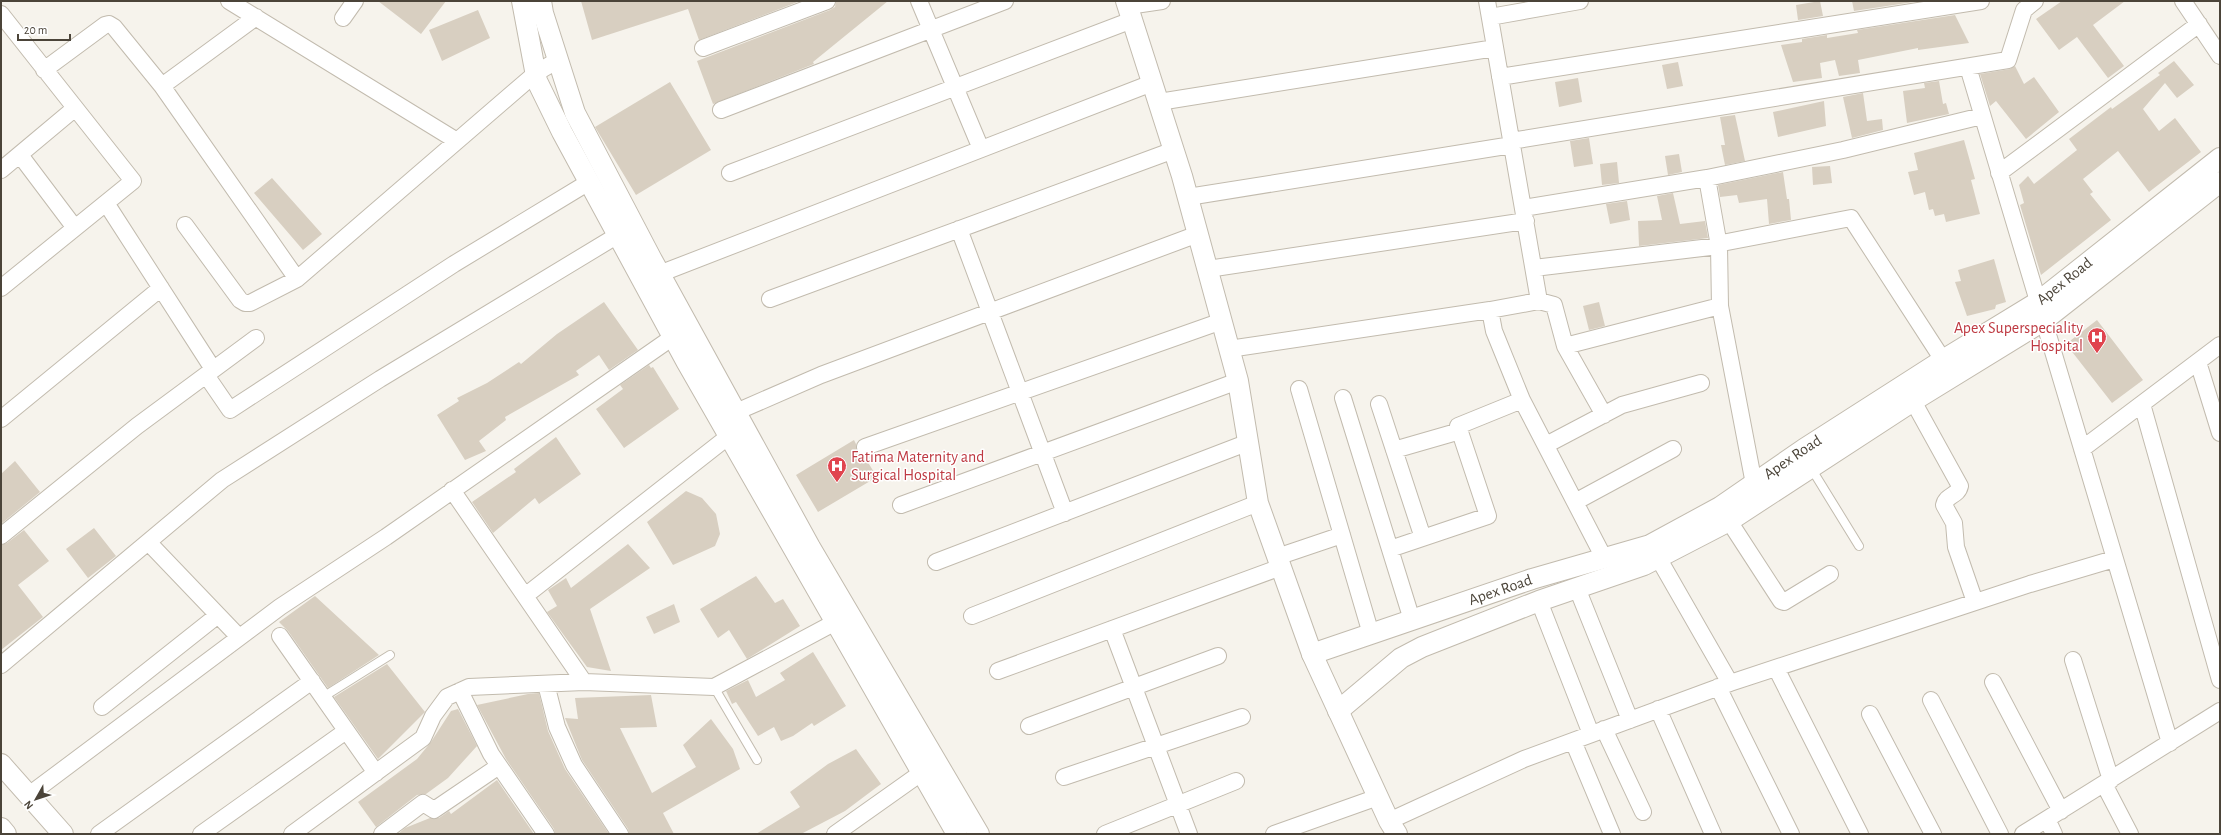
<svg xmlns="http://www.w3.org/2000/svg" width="2221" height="835" font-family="'Alegreya Sans',sans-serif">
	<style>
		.building { fill: #d8cfc1 }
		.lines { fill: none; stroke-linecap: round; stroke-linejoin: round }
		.service-casing { stroke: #c2bbae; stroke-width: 10 }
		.minor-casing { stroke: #c2bbae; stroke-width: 18 }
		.tertiary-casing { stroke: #c2bbae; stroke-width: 22 }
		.service { stroke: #fff; stroke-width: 8 }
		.minor { stroke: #fff; stroke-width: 16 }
		.tertiary { stroke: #fff; stroke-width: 20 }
		.labels { text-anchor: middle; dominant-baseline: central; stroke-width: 3; stroke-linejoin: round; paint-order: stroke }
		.street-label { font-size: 16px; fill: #4b4439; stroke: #fff }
		.health-label { font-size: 16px; fill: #be3a42; stroke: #fff; text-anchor: end }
	</style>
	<rect width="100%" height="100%" fill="#f6f3ec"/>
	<path class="building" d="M378 1H446L421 34Z
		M581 1H800L699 40 688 9 592 40Z
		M836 1H888L813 62 814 64 713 104 697 61 830 10 835 7Z
		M1820 1 1823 16 1798 20 1796 5Z
		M1852 1H1920L1854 11Z
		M2062 1H2125L2093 25 2124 66 2108 78 2077 37 2059 50 2036 19Z
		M478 10 490 38 442 61 429 30Z
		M1955 15 1969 43 1918 50V48L1858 60 1860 73 1839 76 1835 60 1820 63 1822 78 1793 82 1781 45 1802 42V39L1827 35V38L1858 33 1857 30Z
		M2174 61 2194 85 2177 98 2165 83 2143 109 2159 131 2175 118 2201 152 2149 192 2118 151 2083 179 2093 192 2090 194 2111 220 2041 275 2020 205 2024 203 2019 185 2028 176 2034 184 2077 150 2069 139 2111 107 2112 109 2160 75 2158 73Z
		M1678 62 1683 86 1667 89 1662 65Z
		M2015 66 2024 84 2034 77 2059 112 2026 139 1996 101 1990 106 1980 74 2010 69Z
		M1578 78 1582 102 1559 107 1555 82Z
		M1939 81 1943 104 1946 103 1949 114 1907 123 1903 91 1925 88 1924 83Z
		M670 82 711 150 636 195 595 127Z
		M1863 93 1867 121 1882 119 1883 130 1852 138 1843 97Z
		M1824 101 1826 126 1778 137 1773 112Z
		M1735 115 1745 161 1725 165 1721 145H1725L1720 117Z
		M1589 138 1593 164 1574 167 1570 141Z
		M1964 140 1975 179 1971 180 1980 214 1946 222 1944 214 1935 216 1933 209 1929 210 1925 192 1914 195 1908 172 1918 170 1914 153Z
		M1679 154 1682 172 1668 175 1665 156Z
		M1617 162 1619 183 1602 185 1600 164Z
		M1830 166 1832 183 1813 185 1812 167Z
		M1783 172 1787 199H1789L1791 220 1769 224 1767 199 1739 203 1737 195 1720 197 1718 185Z
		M272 178 322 234 303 250 254 193Z
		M1673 193 1680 224 1705 221 1708 238 1639 246 1638 221 1662 220 1657 196Z
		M1627 201 1630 220 1610 224 1606 204Z
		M1994 259 2006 302 1996 305 1995 309 1967 316 1955 282 1961 281 1958 270Z
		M604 302 638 350 609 370 599 355 576 371 579 375 505 417 506 420 479 441 486 451 465 460 437 415 459 401 457 398 487 383 519 362 521 364 557 334Z
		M1599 302 1605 326 1589 330 1583 306Z
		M2097 320 2143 380 2112 403 2066 344Z
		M649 365 651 368 653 367 679 409 624 448 596 409 623 389 620 385Z
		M556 437 581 474 539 504 535 498 493 533 472 502 516 472 514 469Z
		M854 440 856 444V451L864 456 877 477 818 512 796 475Z
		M15 461 40 492 1 524V474Z
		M686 491 702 498 716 514 720 534 715 546 673 565 647 522Z
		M94 528 116 556 88 578 66 549Z
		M24 530 49 561 18 585 43 617 1 650V545L7 543Z
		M628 544 650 568 590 609 611 671 587 667 547 612 557 606 548 590 566 578 571 588Z
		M756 576 775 603 783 599 800 626 747 659 729 630 718 638 700 609Z
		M315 596 379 655 328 688 288 631 279 622Z
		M674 604 680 622 654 634 646 617Z
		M813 652 846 706 814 726 812 723 793 736 781 741 774 727 758 736 736 702 732 704 726 691 748 680 756 697 785 680 780 673Z
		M387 664 425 712 378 759 334 697Z
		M539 693 548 731 565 769 609 834H555L554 829 506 759 477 705 528 694Z
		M651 695 657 727 620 728 652 793 696 767 683 745 711 719 733 749 740 769 663 813 674 834H629L628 829 582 760 565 718 578 719 575 698Z
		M458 709 477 746 448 778 426 794 417 795 376 827 358 802 417 759 431 742 451 711Z
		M856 749 881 784 845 811 801 834H756L800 807 790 792 828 764Z
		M497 780 534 834H398L405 828 430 818H439L449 811 451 814Z"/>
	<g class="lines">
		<g class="service-casing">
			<path id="service" d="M1811 468 1859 546
				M714 687 757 760
				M323 697 390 655"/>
		</g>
		<g class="minor-casing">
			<path id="minor" d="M229 1 457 141
				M919 1 981 149
				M1487 1 1539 301
				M2183 1 2220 56
				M1128 6 1162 1
				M1 14 133 181 1 288
				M1490 17 1580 1
				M343 18 355 1
				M703 48 827 1
				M1968 67 2170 743
				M44 70 105 25 109 24 114 27 162 86 297 279 536 73 558 60
				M1500 77 1981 1
				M162 86 256 17
				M1159 102 1495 48
				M721 110 1005 1
				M1511 141 2008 60 2024 10 2035 1
				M20 155 75 228
				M1 170 74 109
				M730 173 1132 20
				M1999 173 2199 24
				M1707 178 1719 246 1720 306 1754 484
				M1188 197 1512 145
				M106 203 213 369
				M1523 208 1707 178 1843 150 1982 116
				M185 225 240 300 245 303H250L297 279
				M959 229 1065 513
				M1534 268 1719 246 1722 243 1851 218 1943 360
				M1208 269 1526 221
				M659 274 1152 83
				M770 299 1174 150
				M1490 310 1494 331 1522 400 1604 558
				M1565 346 1720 306
				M1229 349 1490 310 1539 301 1554 305 1565 346 1604 415
				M2198 362 2220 433
				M206 375 230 410 454 264 589 182
				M1299 389 1371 634
				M1343 398 1412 620
				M1913 401 1960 486C1958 496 1946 495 1944 505L1954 523 1956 547 1975 602
				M1379 404 1423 538
				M2142 404 2220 680
				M736 412 821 375 1198 234
				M1 419 161 288
				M1546 445 1622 405 1701 383
				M865 447 1222 321
				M2082 449 2220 345
				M1394 450 1460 431
				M452 490 584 682
				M1575 502 1673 449
				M901 505 1238 381
				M1729 521 1781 601 1784 602 1830 574
				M1 536 137 426 256 338
				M149 543 239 637
				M1652 547 1730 683
				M1390 549 1488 516 1458 426 1522 400
				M1277 557 1342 535
				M936 562 1249 442
				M1577 588 1630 720
				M525 596 729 436
				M1539 601 1591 734
				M972 616 1258 503
				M1112 629 1189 834
				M280 636 376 773
				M2073 660 2111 780
				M1 665 222 480 380 379 618 235
				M1776 668 1860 834
				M998 671 1281 567
				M1993 682 2061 811
				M546 684 557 727 574 765 620 834
				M1718 687 1791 834
				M460 691 491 754 546 834
				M1931 700 2000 834
				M102 707 218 615
				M1658 709 1713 834
				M1870 714 1933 834
				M1029 726 1218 656
				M1604 729 1643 812
				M1573 741 1612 834
				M1064 777 1242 717
				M2104 784 2130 834
				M29 795 280 607 386 537 683 330
				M2047 819 2054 834
				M1389 821 1524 759 1730 683 2030 584 2114 559
				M99 834 312 681
				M201 834 346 731
				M292 834 423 738 433 716 447 697 469 687 584 682 714 687 845 617
				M382 834 423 803 434 810 499 766
				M835 834 931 766
				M1105 834 1236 781
				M1274 834 1378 797
				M2023 834 2220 711"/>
		</g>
		<g class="tertiary-casing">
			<g id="tertiary">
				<path d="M522 1 537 81 562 132 686 361 957 834"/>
				<path d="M541 1 543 13 575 113 651 258 810 547 979 834"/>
				<path d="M1126 1 1182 176 1238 381 1258 503 1312 654 1389 821 1397 834"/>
				<path id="s1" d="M1312 654 1532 579 1650 545 1720 507 1804 449 1943 360 2038 302 2220 158"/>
				<path d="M1338 711 1401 658 1422 647 1539 601 1644 565 1729 521 1913 401 2043 321 2220 182"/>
				<path d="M1 764 63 834"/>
				<path d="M1 828 6 834"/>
			</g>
		</g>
		<use href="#service" class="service"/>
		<use href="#minor" class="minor"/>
		<use href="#tertiary" class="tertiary"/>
	</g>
	<defs>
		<g id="hospital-pin" transform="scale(1)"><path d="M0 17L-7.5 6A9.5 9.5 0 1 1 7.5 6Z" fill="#e0444e" stroke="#fff"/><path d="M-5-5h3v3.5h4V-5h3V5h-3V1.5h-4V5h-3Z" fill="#fff"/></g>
	</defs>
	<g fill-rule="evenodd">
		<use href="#hospital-pin" x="2097" y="337"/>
		<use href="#hospital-pin" x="837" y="466"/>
	</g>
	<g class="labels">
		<g class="street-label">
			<text stroke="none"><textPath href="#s1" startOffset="847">Apex Road</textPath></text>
			<text stroke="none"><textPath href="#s1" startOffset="523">Apex Road</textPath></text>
			<text stroke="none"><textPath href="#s1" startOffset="199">Apex Road</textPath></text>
		</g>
		<g class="health-label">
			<text x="2083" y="328">Apex Superspeciality<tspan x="2083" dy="18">Hospital</tspan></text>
			<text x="851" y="457" text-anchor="start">Fatima Maternity and<tspan x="851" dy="18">Surgical Hospital</tspan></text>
		</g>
	</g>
	<rect width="2221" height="835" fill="none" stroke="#4b4439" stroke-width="4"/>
	<g transform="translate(36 799) rotate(231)" stroke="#ffffff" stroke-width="3" paint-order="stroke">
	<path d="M0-3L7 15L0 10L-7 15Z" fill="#4b4439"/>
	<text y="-6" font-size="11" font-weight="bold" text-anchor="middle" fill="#4b4439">N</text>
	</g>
	<path d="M18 34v6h52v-6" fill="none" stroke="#4b4439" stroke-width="2"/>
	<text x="24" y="34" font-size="12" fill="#4b4439" stroke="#ffffff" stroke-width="3" paint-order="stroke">20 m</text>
</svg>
